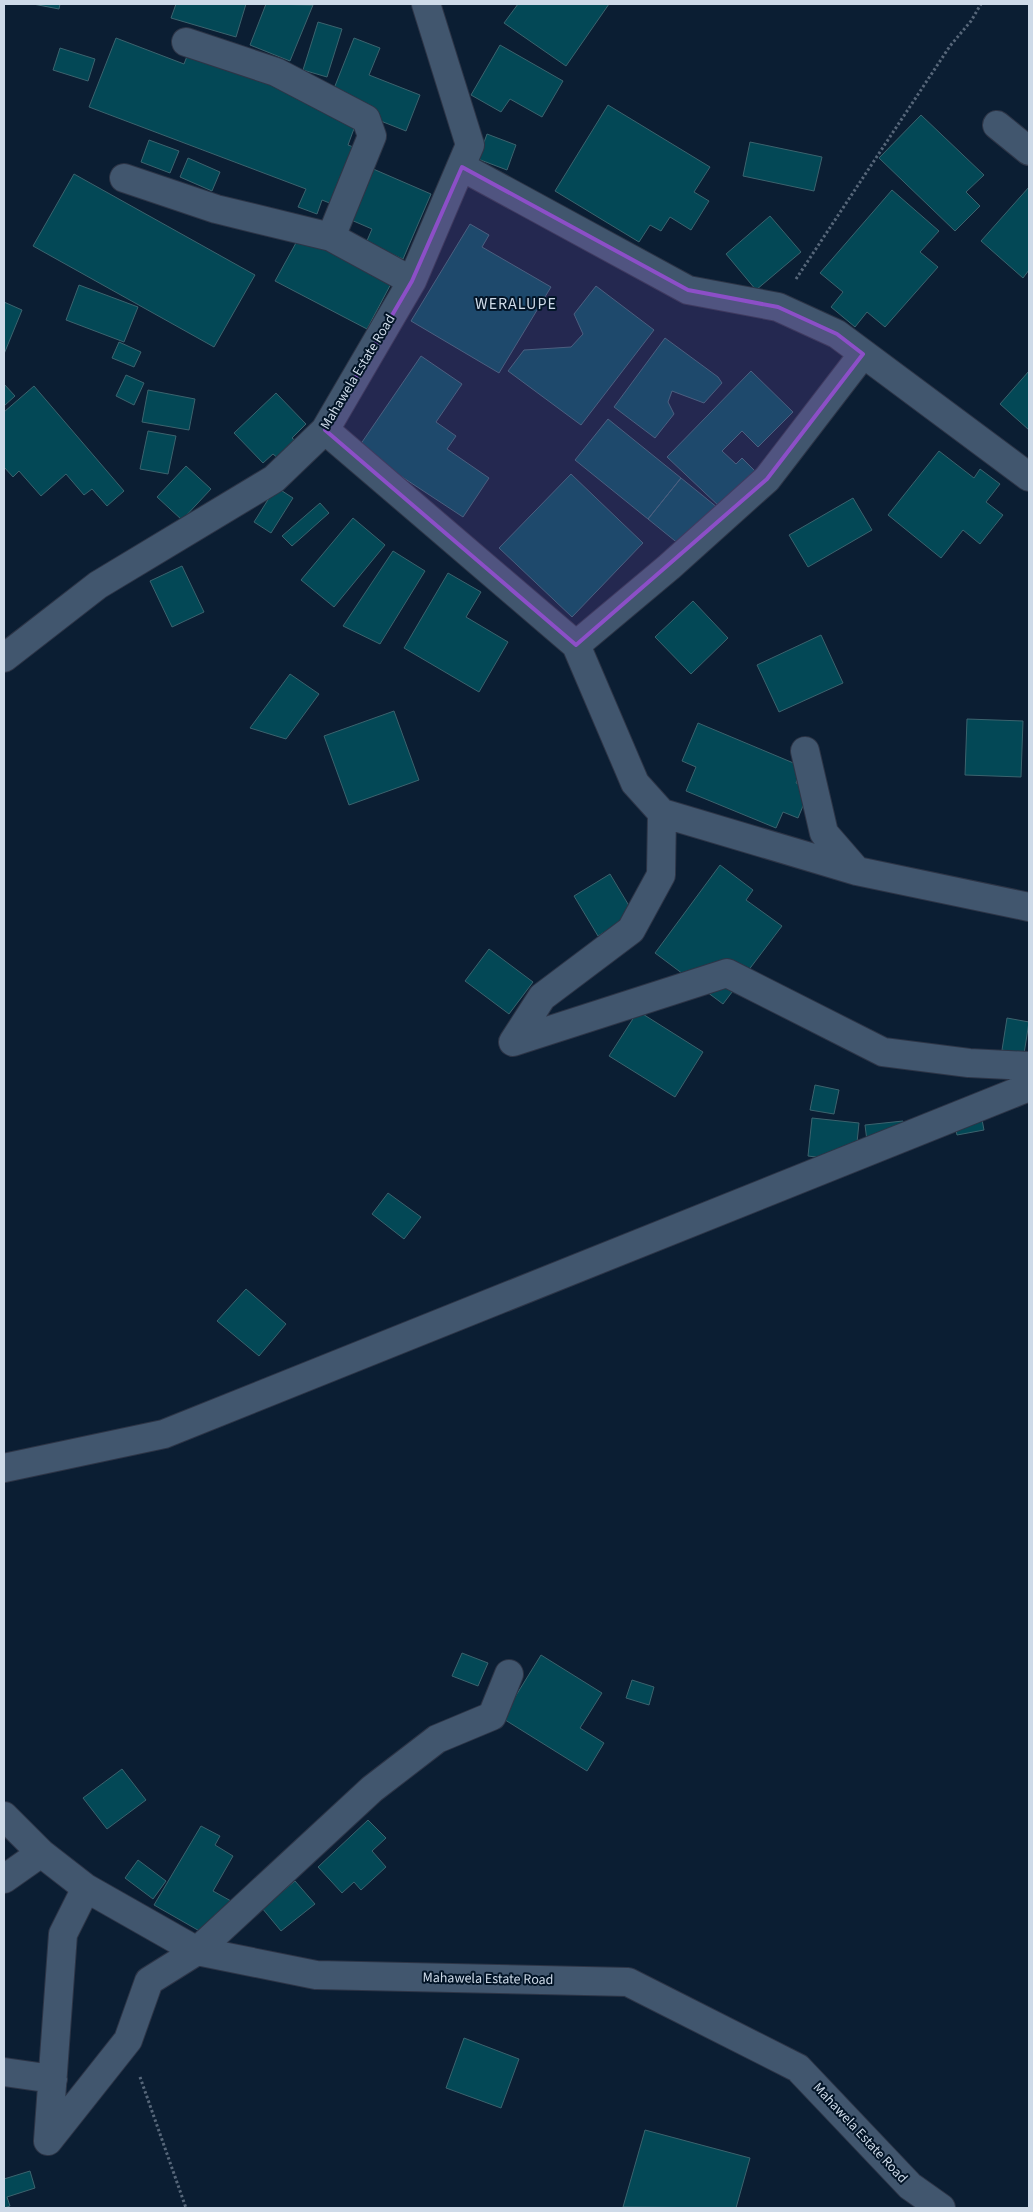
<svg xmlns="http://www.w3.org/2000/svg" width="1033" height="2212" font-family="'Source Sans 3',sans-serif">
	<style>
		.building { fill: #034856; stroke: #3c636e }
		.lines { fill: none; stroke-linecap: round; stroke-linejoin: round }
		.minor-casing { stroke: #2d3547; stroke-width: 30 }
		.path { stroke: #57677a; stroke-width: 3; stroke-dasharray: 2.5 2.5; stroke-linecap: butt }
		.minor { stroke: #41566e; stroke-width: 28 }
		.marked { fill: #8c4fc7; fill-opacity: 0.2; stroke: #8c4fc7; stroke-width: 4; stroke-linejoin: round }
		.labels { text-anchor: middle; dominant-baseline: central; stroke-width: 4; stroke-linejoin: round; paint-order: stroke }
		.street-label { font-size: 14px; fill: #cedae8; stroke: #031528 }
		.quarter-label { font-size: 16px; letter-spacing: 1px; fill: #cedae8; stroke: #031528 }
	</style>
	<rect width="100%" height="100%" fill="#0b1e33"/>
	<path class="building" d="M33 4H60L59 9Z
		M176 4H246L236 37 171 18Z
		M266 4 313 5 290 61 250 45Z
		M518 4H609L566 66 504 23Z
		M318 22 342 29 327 77 303 70Z
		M116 38 184 64 189 51 359 115 348 145 364 151 342 208 322 200 317 214 298 207 306 189 89 107Z
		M354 38 380 48 369 75 420 95 406 131 353 110 333 91Z
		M500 45 563 81 542 117 510 99 501 112 471 95Z
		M60 48 95 59 88 81 53 70Z
		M608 105 710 167 694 192 709 201 691 230 670 217 661 231 650 225 639 242 555 191Z
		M921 115 984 175 966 192 980 206 955 231 879 158Z
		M487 134 516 145 507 170 478 159Z
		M149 140 179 151 170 173 141 162Z
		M750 142 822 157 814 191 743 176Z
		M188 158 220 172 212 191 180 177Z
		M364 165 431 194 403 259 366 243 372 229 342 216Z
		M74 174 255 275 214 347 33 246Z
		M1029 187V270L1023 278 981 241Z
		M892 190 939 231 920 252 938 267 885 327 867 312 855 327 831 307 843 292 820 273Z
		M770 216 801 252 756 290 726 254Z
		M470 224 489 235 482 247 551 287 499 373 411 321Z
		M302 232 393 280 367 329 275 281Z
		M79 285 138 307 124 342 66 320Z
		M596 286 654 330 581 425 508 371 524 350 571 347 583 334 574 314Z
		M4 302 22 310 4 354Z
		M665 338 718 377 722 383 704 403 672 391 668 402 674 414 655 438 614 407Z
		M119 342 141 352 134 367 112 358Z
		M421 356 462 384 436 422 456 436 447 449 489 478 463 517 358 448Z
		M751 371 793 412 758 447 742 431 722 451 736 464 742 458 756 472 721 508 667 457Z
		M1029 371V430L1000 404Z
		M126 375 144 383 134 405 116 396Z
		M4 384 15 396 4 406Z
		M34 386 124 491 107 506 92 489 84 495 66 474 41 496 19 471 13 477 4 467V412Z
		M148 390 195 399 189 430 142 422Z
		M276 393 306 424 292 438 297 442 279 459 273 454 263 463 234 433Z
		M608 419 681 478 648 519 575 460Z
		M148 431 176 436 168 474 140 469Z
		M939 451 974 478 980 469 1000 484 986 502 1003 515 980 544 963 530 941 558 888 515Z
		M186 466 211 489 182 520 157 497Z
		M571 474 643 543 572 617 499 548Z
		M681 478 718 508 685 549 648 519Z
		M276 487 293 498 271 533 254 522Z
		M853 498 872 530 808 567 789 535Z
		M320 503 329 513 292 546 282 536Z
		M353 518 385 545 334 607 301 580Z
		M393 551 425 571 380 644 343 626Z
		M182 566 204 612 172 627 150 581Z
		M448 573 481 592 466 617 508 642 479 692 404 648Z
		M693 601 728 638 691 674 655 637Z
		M821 635 843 683 779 712 757 665Z
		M290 674 319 694 286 739 250 728Z
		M394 711 419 780 349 805 324 736Z
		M967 719 1023 721 1021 777 965 775Z
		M698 723 803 767 796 783 810 789 798 818 783 812 776 828 686 791 696 767 682 761Z
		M720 865 753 890 746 900 782 926 723 1004 655 953Z
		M610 874 634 914 598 936 574 896Z
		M489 949 533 982 509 1014 465 981Z
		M638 1011 703 1052 675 1097 609 1056Z
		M1007 1018 1029 1022 1024 1054 1002 1050Z
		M815 1085 839 1090 834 1114 810 1110Z
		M979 1104 984 1130 957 1135 952 1110Z
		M812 1118 859 1123 855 1162 808 1156Z
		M903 1121 905 1145 868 1149 865 1125Z
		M388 1193 421 1217 404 1239 372 1214Z
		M246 1289 286 1324 259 1356 217 1321Z
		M462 1653 488 1663 478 1686 452 1676Z
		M541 1655 602 1693 580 1728 604 1743 587 1771 502 1718Z
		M632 1680 654 1687 649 1705 626 1698Z
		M122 1769 146 1800 107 1829 83 1798Z
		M368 1820 386 1838 372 1851 386 1867 361 1890 354 1882 342 1893 318 1867Z
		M201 1826 220 1836 215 1845 233 1856 213 1891 231 1901 210 1937 154 1905Z
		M138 1860 166 1881 153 1899 125 1878Z
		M295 1881 315 1904 281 1931 262 1908Z
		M464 2038 519 2059 501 2108 446 2088Z
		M645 2130 750 2158 736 2208 623 2207Z
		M30 2171 35 2188 7 2197 10 2206 4 2208V2179Z"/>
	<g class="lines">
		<g class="minor-casing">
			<path id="minor" d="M186 42 276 72 366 119 372 136 331 237
				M997 125 1029 151
				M462 167 688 290 778 307 837 334 1029 477
				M124 178 216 209 331 237 412 281
				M325 430 576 645 635 783 662 813 857 871 1029 907
				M576 645 669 567 767 479 863 354
				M4 658 98 585 274 479 325 430 412 281 470 145 426 4
				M805 751 824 833 857 871
				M662 813 661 875 631 930 542 997 513 1042 727 973 883 1052 969 1063 1029 1066
				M4 1468 164 1434 1029 1087
				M4 1816 41 1853 86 1888 197 1951 316 1975 628 1982 798 2068 910 2186 941 2208
				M4 1879 41 1853
				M4 2072 53 2079
				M48 2141 128 2040 149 1981 197 1951 372 1789 437 1739 492 1716 509 1674
				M48 2141 63 1934 86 1888"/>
		</g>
		<path class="path" d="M796 279 950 46 971 21 981 4
			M140 2077 186 2208"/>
		<use href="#minor" class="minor"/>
	</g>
	<path class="marked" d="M462 167 688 290 778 307 837 334 863 354 767 479 576 645 325 430 412 281Z"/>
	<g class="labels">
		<g class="street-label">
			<text transform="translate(358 372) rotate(-59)">Mahawela Estate Road</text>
			<text transform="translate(488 1979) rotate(1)">Mahawela Estate Road</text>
			<text transform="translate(860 2133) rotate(47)">Mahawela Estate Road</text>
		</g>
		<g class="quarter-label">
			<text x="516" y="304">WERALUPE</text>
		</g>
	</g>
	<rect width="1033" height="2212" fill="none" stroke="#cedae8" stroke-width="10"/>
</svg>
